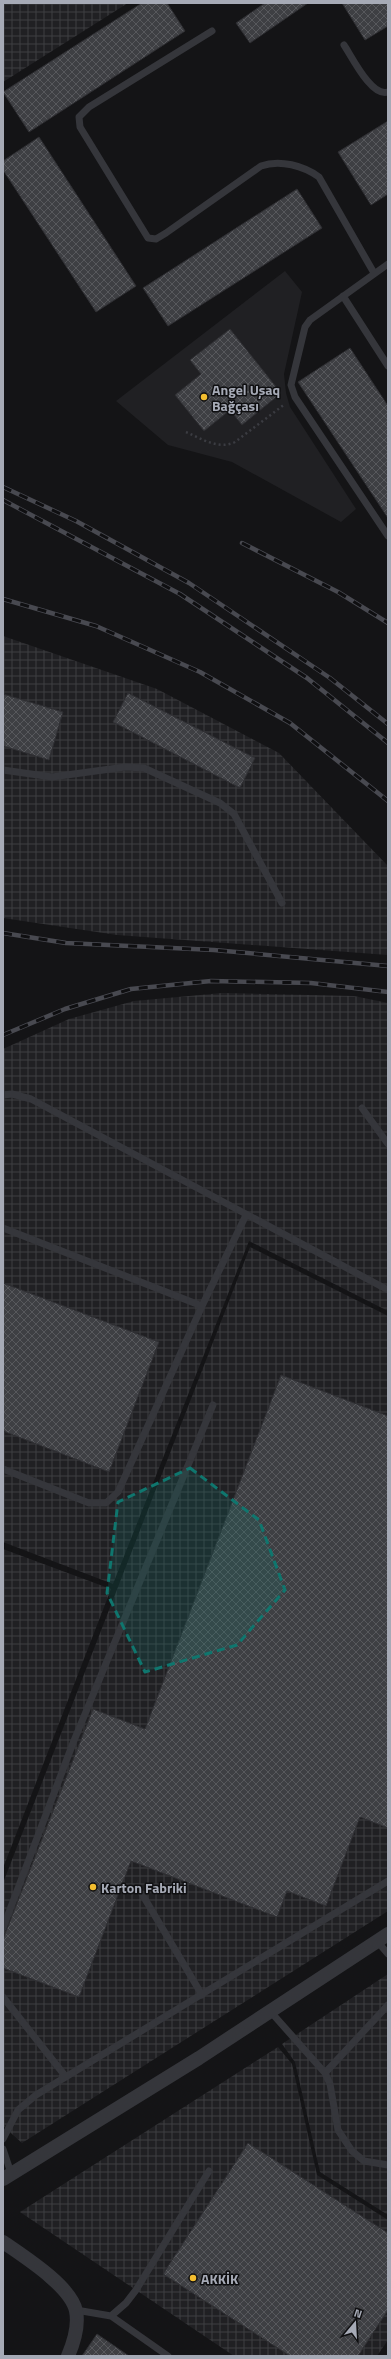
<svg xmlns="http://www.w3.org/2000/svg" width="391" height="2359" font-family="'Titillium Web',sans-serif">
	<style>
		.built { fill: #202023 }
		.industrial { fill: url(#industrial-grid) }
		.building { fill: url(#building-cross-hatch); stroke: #2e2e32 }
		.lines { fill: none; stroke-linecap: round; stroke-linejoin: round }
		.path { stroke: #3b3c42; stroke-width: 2.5; stroke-dasharray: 2 3; stroke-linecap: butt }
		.service { stroke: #35363b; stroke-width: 7 }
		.minor { stroke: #35363b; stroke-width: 14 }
		.rail-casing { stroke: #484950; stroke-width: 4.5 }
		.rail { stroke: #0f0f11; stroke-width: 3; stroke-dasharray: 9; stroke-linecap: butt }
		.marked { fill: #0f766e; fill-opacity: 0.2; stroke: #0f766e; stroke-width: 3; stroke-dasharray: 8 5; stroke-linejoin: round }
		.poi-dot { fill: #f3bd2f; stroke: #0f0f11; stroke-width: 1.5 }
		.labels { text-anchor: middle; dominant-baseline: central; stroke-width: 3; stroke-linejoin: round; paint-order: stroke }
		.poi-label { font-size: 14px; font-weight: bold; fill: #a6aab6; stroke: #0f0f11; text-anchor: start }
	</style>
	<defs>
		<pattern id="industrial-grid" width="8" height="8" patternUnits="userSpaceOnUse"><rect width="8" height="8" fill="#202023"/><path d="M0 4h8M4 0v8" fill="none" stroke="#3d3e41"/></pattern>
		<pattern id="building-cross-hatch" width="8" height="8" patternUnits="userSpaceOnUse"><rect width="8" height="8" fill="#3e3f43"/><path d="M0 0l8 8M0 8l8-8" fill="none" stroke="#57585c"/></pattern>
	</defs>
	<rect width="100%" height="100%" fill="#141416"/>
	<path class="built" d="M285 271 302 292 284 374 286 393 290 407 356 509 341 522 232 462 168 445 116 401Z"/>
	<path class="industrial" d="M3 3H128L3 82Z
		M3 636 157 689 279 753 388 866V955L117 935 3 918Z
		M222 993 354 996 388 1003V1311L249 1241 113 1584 3 1542V1049L69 1019 134 1001Z
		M250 1247 388 1316V1911L22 2143 3 2126V1883Z
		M3 1549 111 1589 3 1868Z
		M388 1974V2215L320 2172 295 2062 282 2044Z
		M278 2047 292 2064 317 2175 388 2220V2340L377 2356H234L20 2212Z"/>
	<path class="building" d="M142 3H167L185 31 29 132 3 92Z
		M265 3H308L250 43 236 23Z
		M342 3H388V26L365 40Z
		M388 121V194L371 205 338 152Z
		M39 137 136 286 96 312 3 170V161Z
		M297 189 322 228 168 326 143 288Z
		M230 329 281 393 242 425 230 410 204 431 175 395 201 374 190 360Z
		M350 348 388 406V518L298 382Z
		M128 693 255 758 240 788 113 722Z
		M3 694 63 712 49 760 3 746Z
		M3 1283 159 1342 109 1472 3 1431Z
		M281 1375 388 1416V1828L360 1817 326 1906 287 1891 277 1917 131 1861 79 1997 3 1968V1939L93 1709 145 1729Z
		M248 2143 388 2233V2310L358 2356H290L163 2274Z
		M97 2334 129 2356H82Z"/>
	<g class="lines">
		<path class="path" d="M186 432C202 439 219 450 235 442L285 404"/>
		<path class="service" d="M212 31 89 107 79 117 80 127 148 238 156 239 166 233 261 166C280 159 304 166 319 177L374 273
			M344 45C352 57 372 98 388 92
			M388 264 310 320 305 327 291 385 295 397 388 536
			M343 296 388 366
			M3 770 52 777 125 767 144 768 220 803 234 814 282 903
			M3 1095 12 1094 31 1099 388 1290
			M362 1108 388 1144
			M3 1228 202 1306 118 1492 106 1503H89L3 1469
			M202 1306 246 1215
			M142 1894 202 1995
			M3 1928 73 1743 213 1405
			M377 1941 388 1954
			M3 1997 66 2077
			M270 2011 325 2073 330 2084 338 2130 352 2151 364 2161 388 2165
			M325 2073 388 2005
			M3 2139 18 2110 36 2095 388 1881
			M3 2149 11 2173
			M76 2310 111 2316 168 2356
			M111 2316 126 2303 136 2290 209 2171"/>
		<path class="minor" d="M3 2179 199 2058 388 1934
			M3 2242C23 2256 71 2286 76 2311 79 2326 74 2342 68 2356"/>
		<g class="rail-casing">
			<path id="rail" d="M3 487 76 521 189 583 330 678 388 724
				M3 500 180 594 307 678 388 743
				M242 543 338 592 388 623
				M3 599 96 626 200 672 290 723 388 801
				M3 933 66 943 214 950 388 966
				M3 1035 65 1009 131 989 211 981 311 983 388 992"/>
		</g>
		<use href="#rail" class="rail"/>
	</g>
	<path class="marked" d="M190 1468 259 1520 285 1590 237 1645 145 1672 107 1593 118 1502Z"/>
	<g class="poi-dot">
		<circle cx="204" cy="397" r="4"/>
		<circle cx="93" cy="1887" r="4"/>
		<circle cx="193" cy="2278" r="4"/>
	</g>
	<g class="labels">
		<g class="poi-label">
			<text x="212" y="389">Angel Uşaq<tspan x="212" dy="16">Bağçası</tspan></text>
			<text x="101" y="1887">Karton Fabriki</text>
			<text x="201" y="2278">AKKİK</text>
		</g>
	</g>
	<rect width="391" height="2359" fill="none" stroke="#a6aab6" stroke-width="8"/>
	<g transform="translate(355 2323) rotate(18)" stroke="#0f0f11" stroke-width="3" paint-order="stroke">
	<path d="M0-3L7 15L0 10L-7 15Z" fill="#a6aab6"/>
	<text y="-6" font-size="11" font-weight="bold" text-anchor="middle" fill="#a6aab6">N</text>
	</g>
</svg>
